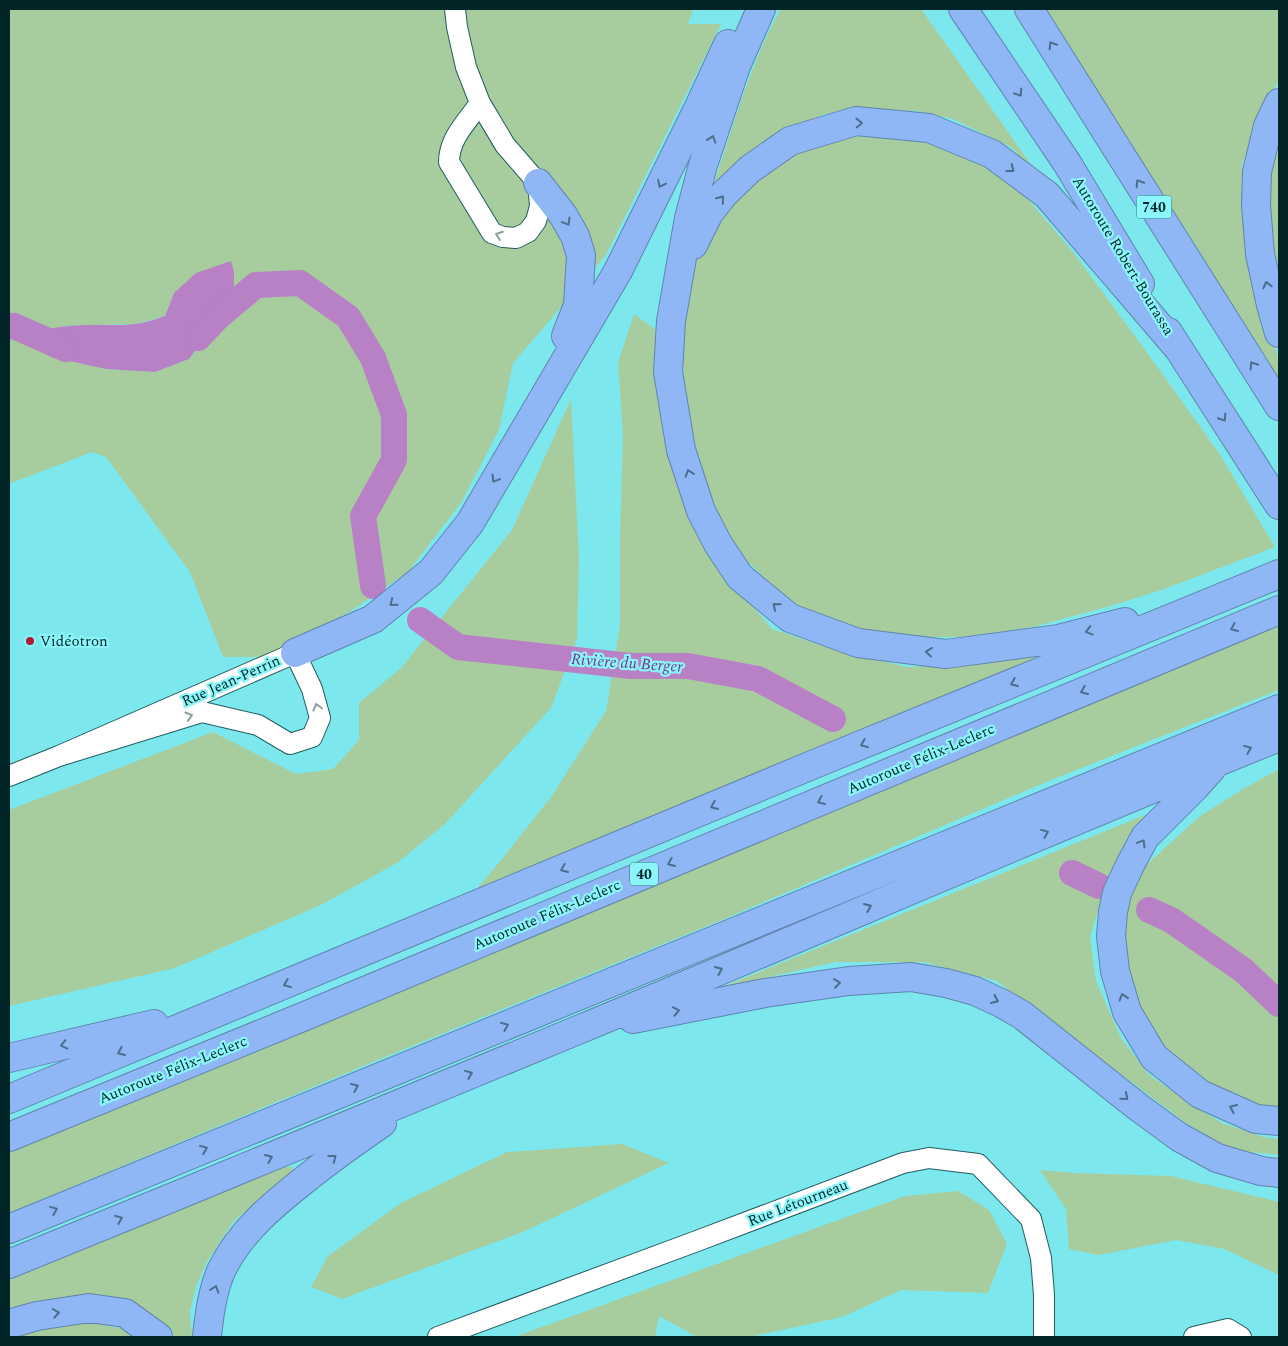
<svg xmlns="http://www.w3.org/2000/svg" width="1288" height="1346" font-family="Spectral,serif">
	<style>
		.green { fill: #a7cd9f; fill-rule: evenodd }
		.water { fill: #b881c5 }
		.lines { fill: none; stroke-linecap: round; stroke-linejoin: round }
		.river { stroke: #b881c5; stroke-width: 26 }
		.minor-casing { stroke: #215c5f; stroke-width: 22 }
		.highway-casing { stroke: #5e84ad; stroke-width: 30 }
		.minor { stroke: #fff; stroke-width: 20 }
		.highway { stroke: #90b7f5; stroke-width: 28 }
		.oneway { stroke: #496e8e }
		.oneway2 { stroke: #8d9d9e }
		.poi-dot { fill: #af1b33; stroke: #8af6fb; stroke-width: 2 }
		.labels { text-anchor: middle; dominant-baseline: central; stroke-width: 4.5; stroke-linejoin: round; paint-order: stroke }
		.shield { fill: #8af6fb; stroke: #2b6467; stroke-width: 1 }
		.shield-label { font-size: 14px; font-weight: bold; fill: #022628 }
		.street-label { font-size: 15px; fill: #022628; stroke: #8af6fb }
		.poi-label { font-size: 15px; fill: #022628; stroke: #8af6fb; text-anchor: start }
		.water-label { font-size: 16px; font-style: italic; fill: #763486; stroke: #8af6fb }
	</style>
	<rect width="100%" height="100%" fill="#7ce8ee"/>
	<path class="green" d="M9 9H693L688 24H721L606 255 513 363 499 430 461 503 408 572 348 613 263 657H223L190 572 106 457 92 452 9 484ZM234 272V298L189 359 155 372 106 369 63 326 136 324 165 316 174 293Z
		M781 9H921L1047 187 1011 147 953 119 917 111 865 109 824 114 774 140 712 189C733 128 749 65 781 9Z
		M1041 9H1279V82L1274 88 1242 164 1248 255 1277 354 1279 368V382L1190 236Z
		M1279 131V288L1266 215 1268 163Z
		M888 135 923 139 963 151 1000 173 1028 199 1073 252 1143 347 1219 453 1275 547 1164 589 1114 605 1033 627 963 637H905L856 630 811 614 776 589 743 557 724 527 705 482 687 411 683 366 686 308 692 273 708 235 761 170 796 154 845 137Z
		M634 314 660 333 662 429 695 530 720 568 772 629 838 651 907 667 978 664 1053 654 467 900 497 865 551 797 606 711 620 624V536L623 435 618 363Z
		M571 399 579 558 577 639 551 708 487 778 445 824 397 863 321 905 175 968 9 1006V810L213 732 296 774 333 769 359 740V703L401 668 512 530Z
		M1279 622V690L1051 780 724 919 385 1057 9 1213V1149Z
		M1279 769V1109L1250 1104 1198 1077 1164 1054 1144 1021 1122 948 1126 895 1144 867 1200 816 1243 789Z
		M1150 813 1127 838 1112 877 1099 907 1090 937 1096 981 1121 1038 1148 1074 1186 1101 1222 1123 1263 1137 1279 1139V1155L1230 1150 1186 1123 997 981 923 962H835L717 989Z
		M622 1144 669 1163 523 1232 342 1299 311 1287 328 1256 401 1203 507 1152Z
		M281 1167H293L290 1175 233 1222 208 1260 196 1286 190 1312 192 1337H175L165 1326 9 1312V1280Z
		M1040 1170 1075 1173 1171 1176 1279 1202V1275L1224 1249 1177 1240 1098 1255 1069 1249 1066 1209Z
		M958 1191 989 1210 1007 1244 988 1293 901 1290 842 1317 754 1336 697 1337 659 1316 655 1337H514L905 1196Z
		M84 1321 128 1330 138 1337H9L37 1324Z"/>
	<path class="water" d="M231 261 234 272V298L189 359 155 372 106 369 51 357 27 341C51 318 103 328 135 324 145 323 155 319 165 316L174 293 196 273Z"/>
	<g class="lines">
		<path class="river" d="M9 326H14L66 349
			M198 338 218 317 256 285 300 283 348 317 373 358 394 415V460L363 516 373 586
			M420 620 458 647 631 666H688L758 679 833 719
			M1072 873 1099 886
			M1149 910 1171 920 1243 970 1279 1004"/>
		<g class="minor-casing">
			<path id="minor" d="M455 9 457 27 466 67 480 103 505 145 538 183 540 206 536 221 528 232 516 238 503 237 492 233 449 162C449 138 467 122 480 103
				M9 776 59 756 295 653 312 689 320 718 312 737 290 744 258 725 202 712 59 756
				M438 1337 697 1241 903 1163 929 1158 978 1164 1031 1219 1041 1258 1044 1295V1337
				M1194 1337 1228 1329 1241 1337"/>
		</g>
		<g class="highway-casing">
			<path id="highway" d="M761 9 736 66 703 165 689 218 671 321 668 372 681 450 701 511 718 544 740 577 790 618 858 643 946 654 1058 639 1125 622
				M963 9 1067 163 1140 284
				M1029 9 1279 406
				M1279 103 1268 126 1257 172 1256 205 1260 254 1271 305 1279 333
				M538 183 563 215 575 236 581 255 578 305 566 336
				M693 245 709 213 724 194 750 169 790 141 856 121 929 128 992 154 1047 195 1178 348
				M1168 332 1279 505
				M295 653 373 619 431 572 470 523 618 271 698 109 728 44
				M1212 768 1195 787 1145 837 1130 865 1117 893 1113 912 1111 936 1115 971 1127 1012 1154 1057 1200 1094 1256 1119 1279 1121
				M633 1019 765 993 849 981 911 977 946 983 975 991 1001 1003 1022 1015 1138 1107 1179 1137 1217 1158 1261 1171 1279 1173
				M9 1058 154 1024
				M9 1099 817 763 1279 574
				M9 1137 305 1016 1279 610
				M9 1229 1279 709
				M9 1264C199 1187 388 1109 578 1030 812 933 1044 832 1279 737
				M9 1324 37 1316 89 1308 125 1313 158 1337
				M207 1337C209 1315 212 1292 221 1271 241 1230 274 1204 308 1177 332 1158 357 1140 382 1123"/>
		</g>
		<use href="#minor" class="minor"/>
		<use href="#highway" class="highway"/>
	</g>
	<defs><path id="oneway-chevron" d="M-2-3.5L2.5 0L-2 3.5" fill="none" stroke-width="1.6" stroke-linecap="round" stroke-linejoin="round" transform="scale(1.25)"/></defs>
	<g class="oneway">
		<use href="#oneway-chevron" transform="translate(1052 45) rotate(-122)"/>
		<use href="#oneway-chevron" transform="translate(1019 93) rotate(56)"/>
		<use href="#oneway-chevron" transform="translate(859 123) rotate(-1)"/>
		<use href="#oneway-chevron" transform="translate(712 139) rotate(-71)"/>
		<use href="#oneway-chevron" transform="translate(1011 169) rotate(37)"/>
		<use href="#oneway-chevron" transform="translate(1139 183) rotate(-122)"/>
		<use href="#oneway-chevron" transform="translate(661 184) rotate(116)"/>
		<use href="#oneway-chevron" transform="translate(721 199) rotate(-51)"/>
		<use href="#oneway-chevron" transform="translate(567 222) rotate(59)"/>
		<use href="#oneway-chevron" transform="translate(1267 285) rotate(-103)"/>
		<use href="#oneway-chevron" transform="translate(1253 365) rotate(-122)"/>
		<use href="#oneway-chevron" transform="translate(1223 418) rotate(57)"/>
		<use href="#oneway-chevron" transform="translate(689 473) rotate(-108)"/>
		<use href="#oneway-chevron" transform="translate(495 479) rotate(121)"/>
		<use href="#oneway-chevron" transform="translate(393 603) rotate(141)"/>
		<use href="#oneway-chevron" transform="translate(776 606) rotate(-140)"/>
		<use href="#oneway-chevron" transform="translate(1234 628) rotate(157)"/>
		<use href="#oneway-chevron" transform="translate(1089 631) rotate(165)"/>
		<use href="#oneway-chevron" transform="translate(929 652) rotate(-173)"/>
		<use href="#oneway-chevron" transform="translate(1014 683) rotate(158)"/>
		<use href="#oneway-chevron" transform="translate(1084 691) rotate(157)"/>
		<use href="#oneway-chevron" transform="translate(864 744) rotate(158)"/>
		<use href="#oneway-chevron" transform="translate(1248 749) rotate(-22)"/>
		<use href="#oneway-chevron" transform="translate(821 801) rotate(157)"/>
		<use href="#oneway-chevron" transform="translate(714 806) rotate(157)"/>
		<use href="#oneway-chevron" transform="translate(1045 833) rotate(-22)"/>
		<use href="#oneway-chevron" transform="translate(1142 843) rotate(-59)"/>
		<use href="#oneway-chevron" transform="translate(671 863) rotate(157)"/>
		<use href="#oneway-chevron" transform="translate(564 869) rotate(157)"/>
		<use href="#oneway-chevron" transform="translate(868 907) rotate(-23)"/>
		<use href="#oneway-chevron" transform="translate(719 970) rotate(-23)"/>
		<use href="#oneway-chevron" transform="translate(837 983) rotate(-8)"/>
		<use href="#oneway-chevron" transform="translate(287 984) rotate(158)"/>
		<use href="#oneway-chevron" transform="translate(1123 997) rotate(-107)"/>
		<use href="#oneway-chevron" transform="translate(995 1000) rotate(25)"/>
		<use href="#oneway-chevron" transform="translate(676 1011) rotate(-11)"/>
		<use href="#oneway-chevron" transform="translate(505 1026) rotate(-22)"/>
		<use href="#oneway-chevron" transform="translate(64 1045) rotate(167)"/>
		<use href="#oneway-chevron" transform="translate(121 1052) rotate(157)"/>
		<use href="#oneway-chevron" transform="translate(469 1074) rotate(-22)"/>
		<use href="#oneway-chevron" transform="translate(355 1087) rotate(-22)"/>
		<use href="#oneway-chevron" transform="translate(1125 1097) rotate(39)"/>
		<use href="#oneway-chevron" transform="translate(1233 1108) rotate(-156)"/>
		<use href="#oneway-chevron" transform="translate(204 1149) rotate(-22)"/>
		<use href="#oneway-chevron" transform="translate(269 1158) rotate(-23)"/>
		<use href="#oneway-chevron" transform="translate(333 1158) rotate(-38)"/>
		<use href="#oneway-chevron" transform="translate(54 1210) rotate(-22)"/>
		<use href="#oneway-chevron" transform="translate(119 1219) rotate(-22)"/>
		<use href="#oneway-chevron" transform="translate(215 1289) rotate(-72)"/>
		<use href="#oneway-chevron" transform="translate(56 1313) rotate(-9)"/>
	</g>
	<g class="oneway2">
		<use href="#oneway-chevron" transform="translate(499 235) rotate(-160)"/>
		<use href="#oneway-chevron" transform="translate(317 707) rotate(-105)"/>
		<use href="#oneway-chevron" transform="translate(189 716) rotate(-17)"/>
	</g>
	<circle class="poi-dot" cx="30" cy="641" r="5"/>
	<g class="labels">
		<g class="shield">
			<rect x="1136.5" y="195.5" width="35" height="23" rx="4"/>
			<rect x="630" y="862.5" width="28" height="23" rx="4"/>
		</g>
		<g class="shield-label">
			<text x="1154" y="207">740</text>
			<text x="644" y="874">40</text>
		</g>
		<g class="street-label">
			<text transform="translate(1123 256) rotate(59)">Autoroute Robert-Bourassa</text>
			<text transform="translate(231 681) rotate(-24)">Rue Jean-Perrin</text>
			<text transform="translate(921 759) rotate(-23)">Autoroute Félix-Leclerc</text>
			<text transform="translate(547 915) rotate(-23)">Autoroute Félix-Leclerc</text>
			<text transform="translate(173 1070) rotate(-22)">Autoroute Félix-Leclerc</text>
			<text transform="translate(798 1203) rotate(-21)">Rue Létourneau</text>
		</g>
		<g class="poi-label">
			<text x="40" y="641">Vidéotron</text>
		</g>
		<g class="water-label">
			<text transform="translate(627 663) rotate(4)">Rivière du Berger</text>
		</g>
	</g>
	<rect width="1288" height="1346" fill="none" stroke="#022628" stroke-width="20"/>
</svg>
